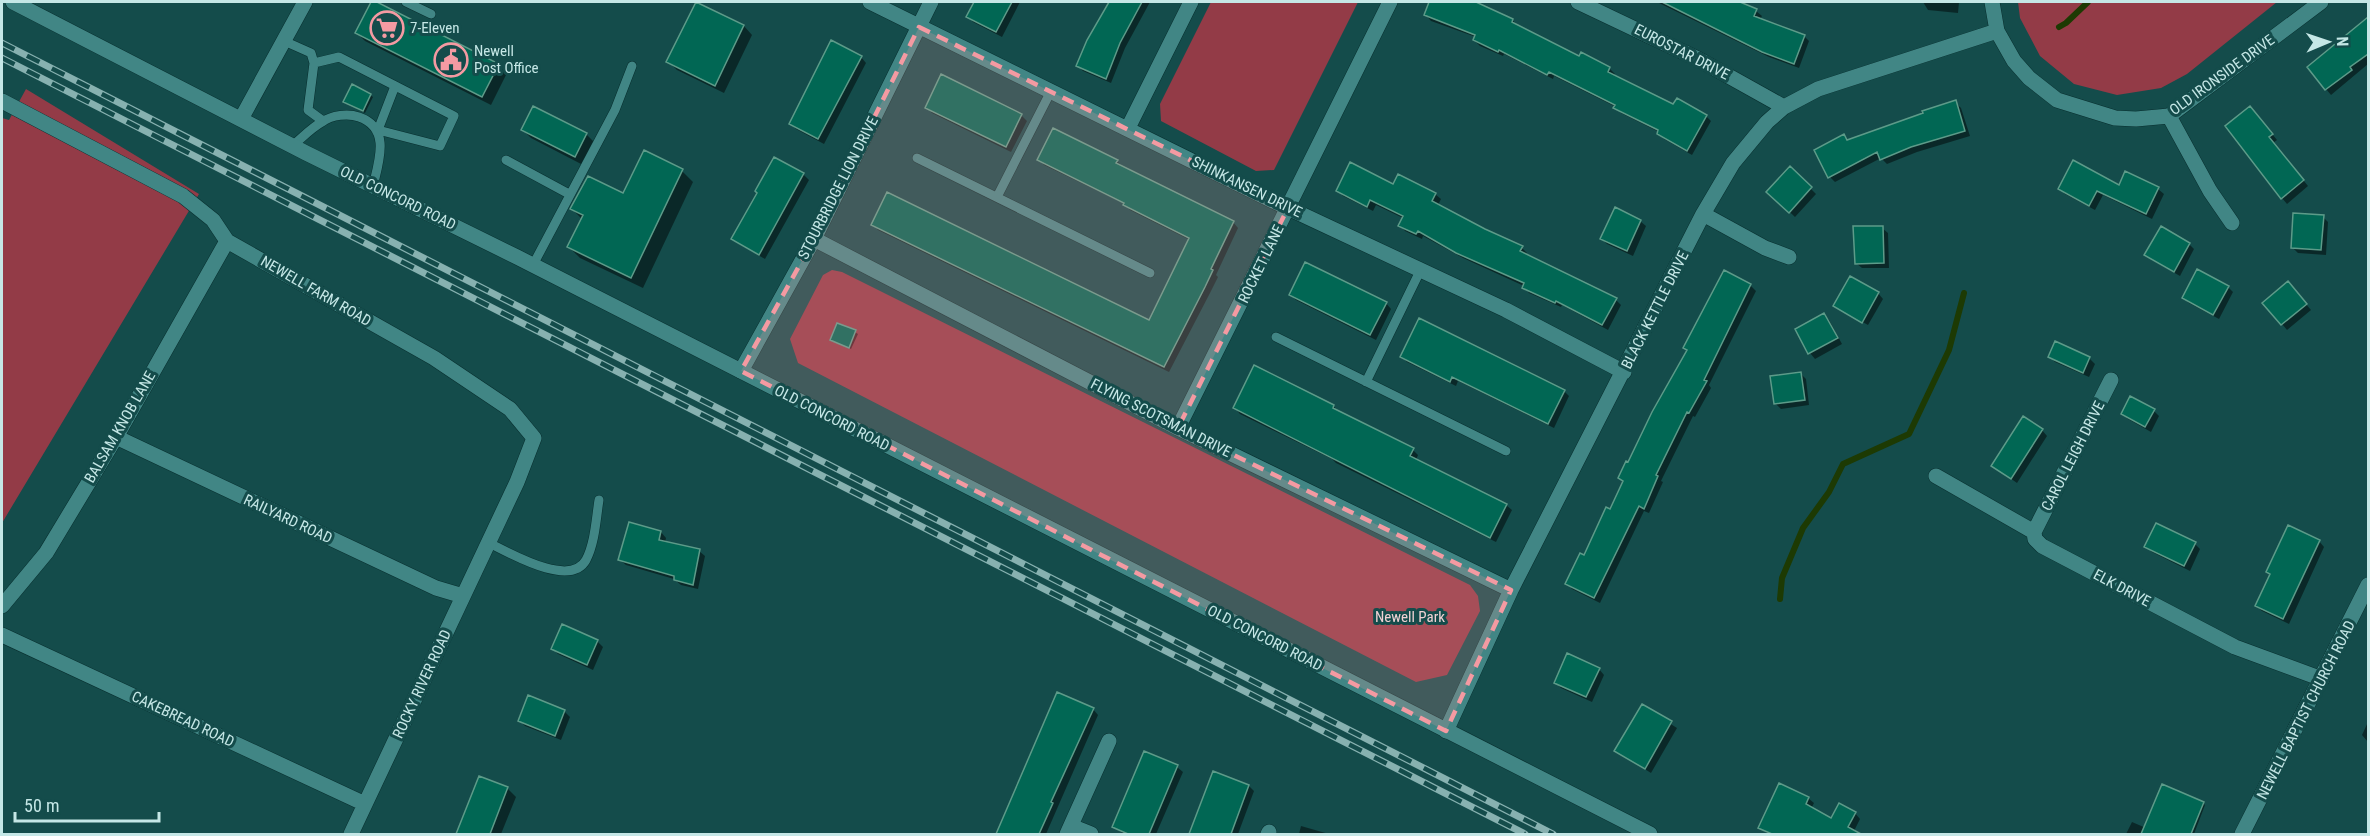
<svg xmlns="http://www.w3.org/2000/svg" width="2370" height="836" font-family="'Roboto Condensed',sans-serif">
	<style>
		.green { fill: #933b47 }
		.shadow { fill: #0007 }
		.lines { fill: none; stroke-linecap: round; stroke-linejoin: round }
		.stream { stroke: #1d3a03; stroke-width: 6 }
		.building { fill: #016754; stroke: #5d9b89; stroke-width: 1.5 }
		.lane-casing { stroke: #082f2f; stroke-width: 10 }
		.street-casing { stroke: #082f2f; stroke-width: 16 }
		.secondary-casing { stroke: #082f2f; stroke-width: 16 }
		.lane { stroke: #418685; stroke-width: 9 }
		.street { stroke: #418685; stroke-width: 15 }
		.secondary { stroke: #418685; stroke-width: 15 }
		.rail-casing { stroke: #87b1b0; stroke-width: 7 }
		.rail { stroke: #144c4b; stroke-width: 4.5; stroke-dasharray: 14; stroke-linecap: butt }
		.marked { fill: #f49aa2; fill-opacity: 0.2; stroke: #f49aa2; stroke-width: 4.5; stroke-dasharray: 12 8; stroke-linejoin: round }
		.labels { text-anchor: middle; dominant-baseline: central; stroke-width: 6; stroke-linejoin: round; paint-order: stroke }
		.poi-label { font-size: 15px; fill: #c5e7e6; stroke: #144c4b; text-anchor: start }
		.street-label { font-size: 15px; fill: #c5e7e6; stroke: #144c4b }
		.park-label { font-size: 15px; fill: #f1d2d4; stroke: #144c4b }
	</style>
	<rect width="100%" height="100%" fill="#144c4b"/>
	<path class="green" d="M1211 2H1358L1274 170 1256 171 1161 121 1160 104Z
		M2018 2H2277L2187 74 2161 88 2117 95 2074 84 2040 56 2020 18Z
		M26 89 199 194 2 523V118L9 120Z
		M832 270 842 272 1470 585 1478 596 1480 611 1447 675 1416 682 798 363 790 339 823 275Z"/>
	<path class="shadow" d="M372 2 498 65 507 73 491 105 365 41 357 33Z
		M975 2H1020L1002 37 973 22 968 16Z
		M1110 2H1150L1125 48 1111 83 1083 71 1078 66 1088 41Z
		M1431 2H1463L1512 20 1518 25 1579 58 1609 68 1615 74 1613 76 1674 106 1706 116 1711 121 1692 155 1664 139 1659 132 1621 113 1616 107 1554 76 1553 79 1504 54 1503 56 1480 46 1474 40 1476 37 1431 21 1426 15Z
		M1657 2H1724L1731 6 1733 2H1736L1756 11 1762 16 1760 19 1804 36 1809 41 1799 68 1769 57Z
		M1923 2H1959L1958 13 1928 10Z
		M696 3 744 26 752 35 724 93 677 70 668 61Z
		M2368 19V64L2331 95 2326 89 2349 34Z
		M861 57 866 63 824 144 796 129 790 123Z
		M370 95 373 97 365 113 344 102Z
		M1955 102 1961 108 1970 136 1917 152 1887 164 1881 158 1835 182 1830 177 1844 136 1849 141Z
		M927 107 1021 115 1027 121 1011 152 932 113Z
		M2255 113 2277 140 2273 143 2308 186 2287 204 2282 198Z
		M523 130 586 134 594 142 583 165 531 138Z
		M644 152 682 171 693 182 643 288 580 258 569 247 582 219 572 209 624 195Z
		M1039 159 1117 161 1122 166 1233 222 1238 228 1216 275 1218 277 1210 293 1169 372 878 230 873 224 1150 322 1190 240 1130 210 1125 204 1044 165Z
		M1790 168 1816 194 1795 217 1769 192Z
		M803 174 809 180 765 259 739 244 733 239Z
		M1394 186 1435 194 1441 199 1438 205 1522 248 1527 253 1526 256 1616 300 1621 305 1608 330 1562 305 1561 307 1529 293 1524 286 1463 258 1423 236 1422 239 1405 231 1400 225 1403 218 1376 205 1373 211 1343 196 1338 190Z
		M2060 189H2158L2164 194 2152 219 2103 195 2095 210 2065 194Z
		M2323 217 2328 222 2326 255 2298 253 2292 247Z
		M1640 221 1646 226 1633 256 1607 244 1602 239Z
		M1882 228 1888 233 1889 268H1862L1856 263Z
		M2189 244 2194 249 2180 276 2152 260 2146 255Z
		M1750 285 1756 291 1709 385 1711 388 1695 417 1693 416 1661 481 1663 482 1649 513 1644 511 1600 603 1572 589 1567 583 1585 557 1611 511 1624 482 1619 478Z
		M2228 287 2233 292 2219 319 2189 303 2184 298Z
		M2293 289 2311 310 2287 330 2265 303Z
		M1878 293 1883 299 1868 325 1834 306Z
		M1291 295 1386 303 1391 309 1376 340 1296 300Z
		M1823 315 1829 320 1842 344 1815 359 1810 353 1797 330Z
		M855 332 858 334 851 349 832 340Z
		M1402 357 1564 391 1569 396 1554 428 1458 381 1456 386 1407 362Z
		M2050 357 2089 358 2095 364 2089 377 2055 362Z
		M1800 373 1806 379 1809 405 1781 409 1775 403Z
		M1333 406 1339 411 1413 450 1418 455 1416 460 1506 505 1512 510 1496 542 1336 463 1332 459 1240 414 1235 408Z
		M2154 411 2159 416 2151 432 2128 419 2123 414Z
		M2042 430 2047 436 2017 483 1993 466Z
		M661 532 666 538 665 543 699 551 705 556 698 589 681 585 674 579 626 565 620 560Z
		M2319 541 2324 547 2289 624 2262 611 2256 606 2271 574Z
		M2195 544 2200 549 2190 571 2152 552 2146 546Z
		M563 626 597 641 603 647 593 670 558 654 553 649Z
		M1599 669 1604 675 1592 702 1561 688 1556 683Z
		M1058 694 1093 709 1098 715 1046 834H997Z
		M1642 706 1677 728 1651 773 1616 751Z
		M564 711 570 717 561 740 525 726 520 721Z
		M2368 722V742L2362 735Z
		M1145 753 1177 767 1183 772 1156 834H1124L1114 827Z
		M1214 773 1249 786 1254 791 1238 834H1190Z
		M480 778 507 788 516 797 501 834H457Z
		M1808 798 1814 803 1811 809 1831 820 1855 813 1860 819 1853 833 1856 834H1769L1760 828Z
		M2203 803 2205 805 2194 834H2126L2132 822 2146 828Z
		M1301 826 1329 834H1299Z"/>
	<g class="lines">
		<path class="stream" d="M2059 27 2066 23 2088 2
			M1780 599 1782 578 1803 528 1829 492 1843 464 1909 434 1949 350 1964 293"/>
	</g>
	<path class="building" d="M371 2H377L499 64 482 97 355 33Z
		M696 2 744 25 715 86 666 62Z
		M974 2H1012L996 32 966 17Z
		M1109 2H1142L1120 43 1106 79 1076 66 1087 40Z
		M1429 2H1476L1513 19 1512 22 1579 56 1581 52 1610 67 1608 72 1673 104 1677 98 1707 115 1687 151 1657 134 1658 130 1613 108 1615 105 1549 72 1547 75 1499 50 1498 52 1473 40 1475 35 1424 15Z
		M1662 2H1740L1757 9 1754 16 1805 35 1794 64 1762 52Z
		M2368 17V54L2350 67 2352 70 2325 90 2307 67Z
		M831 40 862 56 818 139 789 124Z
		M941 74 1022 114 1006 147 925 108Z
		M352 84 371 94 363 111 343 102Z
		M1956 100 1965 131 1911 147 1880 160 1877 152 1828 178 1814 150 1844 134 1847 140 1923 113 1922 111Z
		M533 106 587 133 575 157 521 130Z
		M2250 106 2273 134 2269 137 2304 180 2281 199 2225 126Z
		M1053 128 1118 160 1116 163 1234 221 1211 269 1213 270 1205 287 1164 367 871 225 887 192 1149 320 1189 238 1123 205 1124 203 1037 160Z
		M644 150 683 169 631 278 567 247 583 215 570 209 588 176 623 193Z
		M774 157 804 173 759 255 731 239 757 193 755 191Z
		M2073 160 2119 185 2125 171 2159 187 2146 214 2097 191 2089 206 2058 189Z
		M1350 162 1393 184 1398 174 1436 193 1432 201 1485 229 1523 246 1520 251 1617 298 1602 325 1556 301 1555 303 1522 288 1524 283 1456 253 1418 231 1416 234 1398 226 1403 216 1370 200 1367 207 1336 191Z
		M1790 166 1812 187 1789 213 1766 192Z
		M1615 207 1641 220 1627 251 1600 239Z
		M2293 213 2324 215 2321 250 2291 248Z
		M1853 226H1883L1884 263 1855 264Z
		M2161 226 2190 243 2174 272 2144 255Z
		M1305 262 1387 302 1370 335 1289 295Z
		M2197 269 2229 286 2213 315 2182 298Z
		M1724 270 1751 284 1704 380 1707 381 1689 413 1687 412 1656 475 1658 476 1644 509 1639 506 1594 598 1565 584 1580 553 1584 555 1606 507 1610 509 1623 481 1618 478 1626 461 1628 462 1652 412 1687 350 1683 348Z
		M1850 276 1879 292 1862 323 1833 306Z
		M2288 281 2307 304 2281 325 2262 303Z
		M1824 313 1838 338 1808 354 1795 329Z
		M1419 318 1565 390 1548 424 1452 377 1450 382 1400 357Z
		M837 323 856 330 849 348 830 340Z
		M2055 341 2090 357 2083 373 2048 357Z
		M1254 365 1334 405 1333 408 1414 448 1410 456 1507 504 1490 538 1233 408Z
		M1801 372 1805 400 1774 404 1770 376Z
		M2130 396 2155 409 2145 427 2121 414Z
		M2023 416 2043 429 2011 479 1991 466Z
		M629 522 661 531 659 540 700 549 693 585 674 580V576L618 560Z
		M2156 523 2196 542 2184 566 2144 547Z
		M2288 525 2320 540 2283 619 2255 606 2270 574 2266 572Z
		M562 624 598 640 587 665 551 649Z
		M1567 653 1600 668 1586 697 1554 683Z
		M1057 692 1094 708 1051 802 1053 803 1039 834H996Z
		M528 695 565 710 555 736 518 721Z
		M1642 704 1672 721 1645 769 1614 751Z
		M1144 751 1178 765 1149 834H1128L1112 827Z
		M1213 771 1249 785 1231 834H1189Z
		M479 776 508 787 490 834H456Z
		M1779 783 1809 797 1806 804 1831 818 1839 803 1856 812 1848 827 1861 834H1772L1758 828Z
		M2162 784 2204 802 2191 834H2141Z"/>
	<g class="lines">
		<g class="lane-casing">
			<path id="lane" d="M406 2 431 14
				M284 41 311 53 314 63 308 110 323 121
				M314 63 339 57 454 116 440 146 378 130 395 86
				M292 146C302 138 311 128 322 122 332 115 348 113 359 117 391 128 379 161 373 186
				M917 158 1150 273
				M506 160 569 194
				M997 197 1051 91
				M533 265 615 110 632 66
				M1276 337 1506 451
				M1366 382 1421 269
				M487 542C508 552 570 589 586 560 595 543 596 519 599 500"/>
		</g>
		<g class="street-casing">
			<path id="street" d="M870 2 1273 201 1506 310 1624 372
				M1578 2 1698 59 1784 107
				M1992 2 1997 31 2014 61 2029 78 2057 100 2115 118 2136 119 2169 116 2321 2
				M2 101 183 196 213 220 227 241 434 358 510 409 534 438 517 482 351 834
				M2169 116 2210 191 2232 223
				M1128 128 1191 2
				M1703 214 1765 248 1789 257
				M814 239 1178 428 1511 590
				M741 371 814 239 931 2
				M1178 428 1390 2
				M116 437 436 588 463 596
				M1936 476 2034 532 2035 539 2042 546 2235 647 2322 679
				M2034 532 2111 380
				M2 606 46 553 116 437 227 241
				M2 635 365 804
				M1446 731 1511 590 1703 214 1733 163 1767 122 1784 107 1818 89 1997 31
				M1071 826 1091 834
				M1067 834 1109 741
				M1268 834 1269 832
				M2242 834 2368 585"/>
		</g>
		<g class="secondary-casing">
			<path id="secondary" d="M13 2 306 153 517 257 1650 834
				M241 119 305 2"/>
		</g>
		<use href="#lane" class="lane"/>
		<use href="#street" class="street"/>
		<use href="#secondary" class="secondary"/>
		<g class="rail-casing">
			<path id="rail" d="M2 43 1553 834
				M2 58 1525 834"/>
		</g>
		<use href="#rail" class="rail"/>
	</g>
	<path class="marked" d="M919 27 1288 208 1178 428 1511 590 1446 731 741 371 814 239Z"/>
	<defs>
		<g id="supermarket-ring" transform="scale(1.725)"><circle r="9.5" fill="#144c4b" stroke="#f49aa2" stroke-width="1.5"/><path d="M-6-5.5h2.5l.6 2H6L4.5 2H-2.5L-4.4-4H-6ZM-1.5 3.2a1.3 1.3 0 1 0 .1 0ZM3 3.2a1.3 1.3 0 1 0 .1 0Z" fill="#f49aa2"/></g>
		<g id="civic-ring" transform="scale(1.725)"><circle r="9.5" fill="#144c4b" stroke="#f49aa2" stroke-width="1.5"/><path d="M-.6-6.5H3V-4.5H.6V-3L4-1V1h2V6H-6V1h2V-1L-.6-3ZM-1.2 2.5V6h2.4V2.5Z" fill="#f49aa2"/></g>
	</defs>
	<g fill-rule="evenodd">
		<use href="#supermarket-ring" x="387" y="28"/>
		<use href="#civic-ring" x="451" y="60"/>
	</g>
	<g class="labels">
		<g class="poi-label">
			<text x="410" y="28">7-Eleven</text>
			<text x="474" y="51">Newell<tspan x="474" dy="17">Post Office</tspan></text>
		</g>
		<g class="street-label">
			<text transform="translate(1682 52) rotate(27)">EUROSTAR DRIVE</text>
			<text transform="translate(2222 75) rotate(-36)">OLD IRONSIDE DRIVE</text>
			<text transform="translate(1247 187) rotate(26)">SHINKANSEN DRIVE</text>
			<text transform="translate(838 188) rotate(-63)">STOURBRIDGE LION DRIVE</text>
			<text transform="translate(398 198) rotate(26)">OLD CONCORD ROAD</text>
			<text transform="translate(1261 264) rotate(-64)">ROCKET LANE</text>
			<text transform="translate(316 291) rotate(30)">NEWELL FARM ROAD</text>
			<text transform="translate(1655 310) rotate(-63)">BLACK KETTLE DRIVE</text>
			<text transform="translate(832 418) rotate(27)">OLD CONCORD ROAD</text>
			<text transform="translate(1161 418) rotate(27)">FLYING SCOTSMAN DRIVE</text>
			<text transform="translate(120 427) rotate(-60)">BALSAM KNOB LANE</text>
			<text transform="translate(2073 456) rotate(-63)">CAROL LEIGH DRIVE</text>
			<text transform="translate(288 519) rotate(25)">RAILYARD ROAD</text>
			<text transform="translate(2122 588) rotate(28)">ELK DRIVE</text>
			<text transform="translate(1265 638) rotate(27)">OLD CONCORD ROAD</text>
			<text transform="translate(422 684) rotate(-65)">ROCKY RIVER ROAD</text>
			<text transform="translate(2306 710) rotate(-63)">NEWELL BAPTIST CHURCH ROAD</text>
			<text transform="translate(183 719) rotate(25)">CAKEBREAD ROAD</text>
		</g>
		<g class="park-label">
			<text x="1410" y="617">Newell Park</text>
		</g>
	</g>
	<rect width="2370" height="836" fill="none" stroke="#c5e7e6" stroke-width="6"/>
	<g transform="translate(2328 42) rotate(88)" stroke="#144c4b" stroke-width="4.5" paint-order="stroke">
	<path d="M0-4.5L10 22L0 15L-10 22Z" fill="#c5e7e6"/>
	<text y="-9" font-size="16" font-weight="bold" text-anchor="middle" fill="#c5e7e6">N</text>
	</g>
	<path d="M15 812v9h144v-9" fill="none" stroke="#c5e7e6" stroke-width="3"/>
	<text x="24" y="812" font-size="18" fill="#c5e7e6" stroke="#144c4b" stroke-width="4.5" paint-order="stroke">50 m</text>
</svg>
